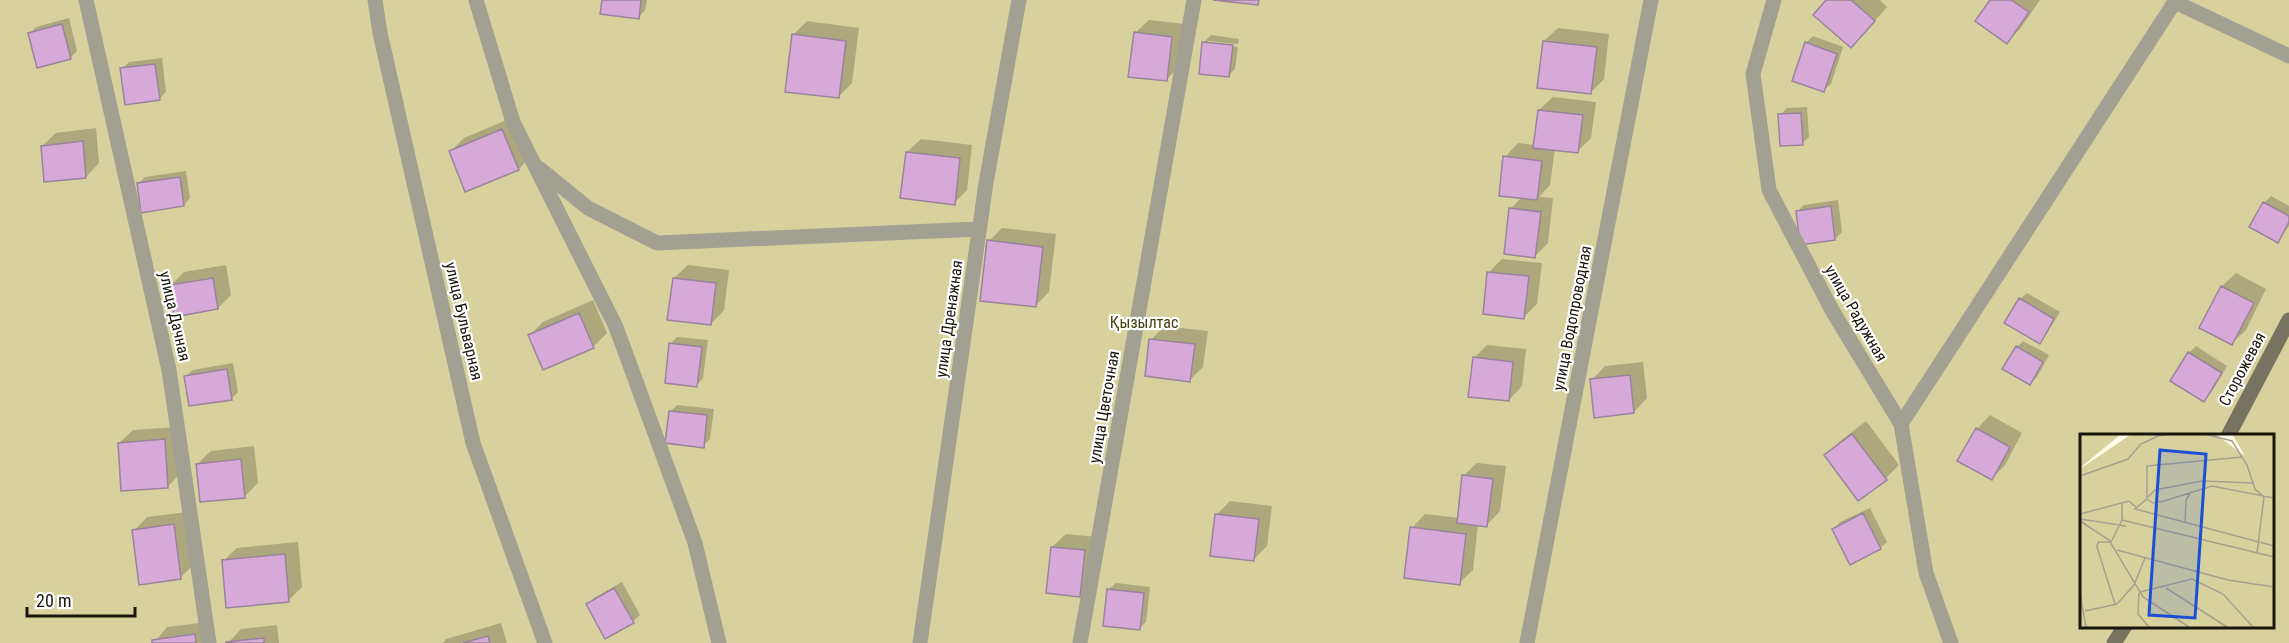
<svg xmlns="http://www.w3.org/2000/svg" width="2289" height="643" font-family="'Roboto Condensed',sans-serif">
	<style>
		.green { fill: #d7d19d; fill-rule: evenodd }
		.shadow { fill: #0003 }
		.building { fill: #d7a9d8; stroke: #9a839b; stroke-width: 1.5 }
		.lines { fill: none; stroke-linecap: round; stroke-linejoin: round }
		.street { stroke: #a1a092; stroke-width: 15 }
		.secondary { stroke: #767461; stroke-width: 15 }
		.labels { text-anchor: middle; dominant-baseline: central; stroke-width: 4.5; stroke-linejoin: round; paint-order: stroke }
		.street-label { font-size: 16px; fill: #18160b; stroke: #fff }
		.park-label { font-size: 16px; fill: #47410f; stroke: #fff }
		.inset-road { fill: none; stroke: #a3a190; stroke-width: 1.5 }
		.view { fill: #1d4ed8; fill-opacity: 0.15; stroke: #1d4ed8; stroke-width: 3 }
		.inset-edge { fill: none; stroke: #18160b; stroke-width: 3 }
	</style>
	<rect width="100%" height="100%" fill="#fffde9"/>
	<path class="green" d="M0 0H2289V643H0ZM2082 436H2272V626H2082Z"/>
	<path class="shadow" d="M603 0H647L645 10 639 17Z
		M1828 0H1880L1887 7 1864 33Z
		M1991 0H2040L2020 29 2007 42Z
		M69 18 77 51 70 58 29 34 36 27Z
		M1149 20 1185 24 1180 66 1166 80 1135 33Z
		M807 21 859 28 852 83 839 96 793 35Z
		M1558 28 1609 34 1604 79 1590 93 1544 41Z
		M1211 35 1239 39 1238 44 1208 41V44L1238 47 1235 69 1228 76 1204 42Z
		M1813 36 1843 47 1831 84 1824 90 1806 43Z
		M162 58 166 92 159 99 122 69 129 62Z
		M1553 97 1596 102 1591 138 1578 151 1555 149 1550 185 1539 197 1553 198 1548 243 1535 256 1511 208 1522 197 1505 157 1518 143 1535 145 1539 110Z
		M1807 107 1809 137 1802 143 1780 115 1787 108Z
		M516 116 532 155 519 169 466 190 451 151 464 138Z
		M96 128 99 163 86 177 42 146 56 133Z
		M921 139 972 145 967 190 954 203 907 152Z
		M186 171 190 198 184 205 138 184 145 177Z
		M2271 196 2289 206V226L2278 241 2264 203Z
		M1838 200 1842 232 1835 239 1797 212 1804 205Z
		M1002 228 1056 234 1049 292 1035 306 989 241Z
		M1502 259 1542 263 1537 304 1524 317 1489 272Z
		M226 265 231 295 218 308 171 285 184 272Z
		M688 265 729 270 724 310 711 324 674 278Z
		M2236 273 2266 289 2246 330 2232 343 2201 328 2222 286Z
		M2027 293 2060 312 2046 335 2040 342 2020 299Z
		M593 300 607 333 593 347 530 335 543 322Z
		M1164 326 1208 331 1203 367 1190 380 1151 340Z
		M677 337 708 340 703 378 697 385 670 344Z
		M2023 341 2049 355 2037 377 2030 383 2017 347Z
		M1487 345 1526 349 1522 386 1509 400 1474 358Z
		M2196 346 2227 366 2211 393 2204 400 2189 353Z
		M1643 362 1647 398 1634 412 1592 380 1605 366Z
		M233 363 238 392 231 399 186 376 193 370Z
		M677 405 714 409 710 439 703 446 670 412Z
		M1990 415 2022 433 2005 465 1992 478 1959 460 1977 429Z
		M1866 421 1899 465 1886 478 1859 499 1826 455 1839 442Z
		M178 427 181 473 168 486 119 443 133 430Z
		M254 446 258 483 244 497 197 464 211 451Z
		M1477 463 1506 466 1500 511 1487 525 1478 524 1473 570 1459 583 1412 528 1425 514 1459 518 1463 476Z
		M1230 501 1272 506 1267 546 1254 559 1216 515Z
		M1870 508 1887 542 1880 548 1834 529 1840 522Z
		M187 512 194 564 180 578 134 531 147 517Z
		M1066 534 1098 537 1093 582 1079 595 1052 547Z
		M298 542 302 587 288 601 223 561 237 548Z
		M622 582 640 615 633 621 605 637 588 604 594 598Z
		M1116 583 1150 587 1146 622 1139 629 1109 589Z
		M208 622 211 643H154L167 627Z
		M501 623 507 643H443L446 639Z
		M277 625 279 643H228L241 629Z"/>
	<path class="building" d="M602 0H641L639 19 600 14Z
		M1213 0H1259L1258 5Z
		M1826 0H1851L1875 21 1851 48 1813 15Z
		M1990 0H2011L2029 12 2007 44 1975 21Z
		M62 24 71 59 37 68 28 33Z
		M1134 32 1172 37 1167 81 1128 77Z
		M792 34 846 41 839 98 785 92Z
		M1543 41 1597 47 1591 94 1537 88Z
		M1202 42 1233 45 1229 77 1199 74Z
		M1805 42 1837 54 1824 92 1792 81Z
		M155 64 160 100 125 105 120 68Z
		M1538 110 1583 115 1578 153 1533 148Z
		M1801 113 1803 145 1780 146 1778 114Z
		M502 129 519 170 465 192 449 151Z
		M83 141 86 178 44 182 41 146Z
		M906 152 960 158 955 205 900 198Z
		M1503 156 1542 161 1537 200 1499 196Z
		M180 177 184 206 141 213 137 183Z
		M2263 202 2289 216V222L2278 243 2249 227Z
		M1831 206 1835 240 1800 245 1796 211Z
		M1509 208 1541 212 1535 258 1504 254Z
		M987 240 1043 247 1036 307 980 301Z
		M1487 272 1529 276 1524 319 1483 314Z
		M213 278 218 309 174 317 169 285Z
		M673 278 716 283 711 325 667 320Z
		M2221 286 2254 303 2232 345 2199 328Z
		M2019 298 2054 319 2040 344 2004 323Z
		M579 313 594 348 543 370 528 335Z
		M1149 339 1195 344 1190 382 1145 376Z
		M669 343 702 347 697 387 665 383Z
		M2016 346 2043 362 2030 385 2002 369Z
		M2188 352 2222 373 2204 402 2170 381Z
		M1473 357 1513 362 1509 401 1468 397Z
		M227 369 232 400 189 406 184 376Z
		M1630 375 1634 413 1594 418 1590 379Z
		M669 411 707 415 704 448 665 443Z
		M1976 428 2010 447 1992 480 1957 461Z
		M1852 434 1887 480 1858 501 1824 455Z
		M165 439 168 488 121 491 118 443Z
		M241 459 245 498 200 502 196 464Z
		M1462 475 1493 479 1487 527 1457 523Z
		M1863 513 1881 549 1850 565 1832 529Z
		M1215 514 1259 519 1254 561 1210 556Z
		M174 524 181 579 139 585 132 530Z
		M1410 527 1466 534 1460 585 1404 578Z
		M1051 547 1085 550 1080 597 1046 593Z
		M285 554 289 602 226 608 222 560Z
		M614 588 634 623 605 639 586 604Z
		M1107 589 1144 593 1140 630 1103 626Z
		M195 634 196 643H152V640Z
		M488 636 490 643H463Z
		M264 638V643H226V642Z"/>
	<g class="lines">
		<path class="street" d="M86 0 169 370 209 643
			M375 0 380 33 473 443 545 643
			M476 0 513 122 616 327 695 543 719 643
			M1774 0 1753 74 1769 190 1833 312 1901 424 1926 573 1951 643
			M2175 2 2289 56
			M540 169 588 208 657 243 979 229
			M1901 424 2176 0
			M920 643 986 183 1019 0
			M1080 643 1194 0
			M1527 643 1651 0"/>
		<path class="secondary" d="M2228 436 2289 320
			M2114 643 2125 626"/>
	</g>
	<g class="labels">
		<g class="street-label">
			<text transform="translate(1856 313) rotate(60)">улица Радужная</text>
			<text transform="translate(175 316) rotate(77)">улица Дачная</text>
			<text transform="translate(1572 318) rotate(-79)">улица Водопроводная</text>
			<text transform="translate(949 319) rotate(-82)">улица Дренажная</text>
			<text transform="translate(464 321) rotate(77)">улица Бульварная</text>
			<text transform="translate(2242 369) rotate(-62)">Сторожевая</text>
			<text transform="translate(1104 407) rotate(-80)">улица Цветочная</text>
		</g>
		<g class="park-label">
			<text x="1144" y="322">Қызылтас</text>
		</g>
	</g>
	<g transform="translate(2080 434)">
		<rect width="194" height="194" fill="#fffde9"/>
		<path d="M0 0H41L0 34ZM135 0 165 22 152 0H193V193H0V35L50 1Z" fill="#d7d19d"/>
		<path class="inset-road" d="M125 0 152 7 167 31 175 55 184 63 177 119M162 23 67 32V65L55 75 194 112M0 42 48 25 61 10 78 2 92 0M68 63 75 56 122 47 173 49M67 65 73 69 84 67 132 52 194 64M0 80 49 67 56 73M0 85 46 92M42 86 194 123M0 87 29 106 63 163 109 193M105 89 106 66 111 58M37 116 148 146 194 153M86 154 147 193M60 158 112 145 143 160 173 193M59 159 58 180 69 193M0 160 6 193M35 170 17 113 18 108H31L42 86V69M5 177 37 170 54 151 65 124"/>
		<path class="view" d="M80 16 126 20 115 184 69 181Z"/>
		<rect width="194" height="194" class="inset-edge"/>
	</g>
	<path d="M27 607v9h108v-9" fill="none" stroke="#18160b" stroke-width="3"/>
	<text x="36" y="607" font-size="18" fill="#18160b" stroke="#ffffff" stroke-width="4.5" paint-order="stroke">20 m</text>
</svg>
